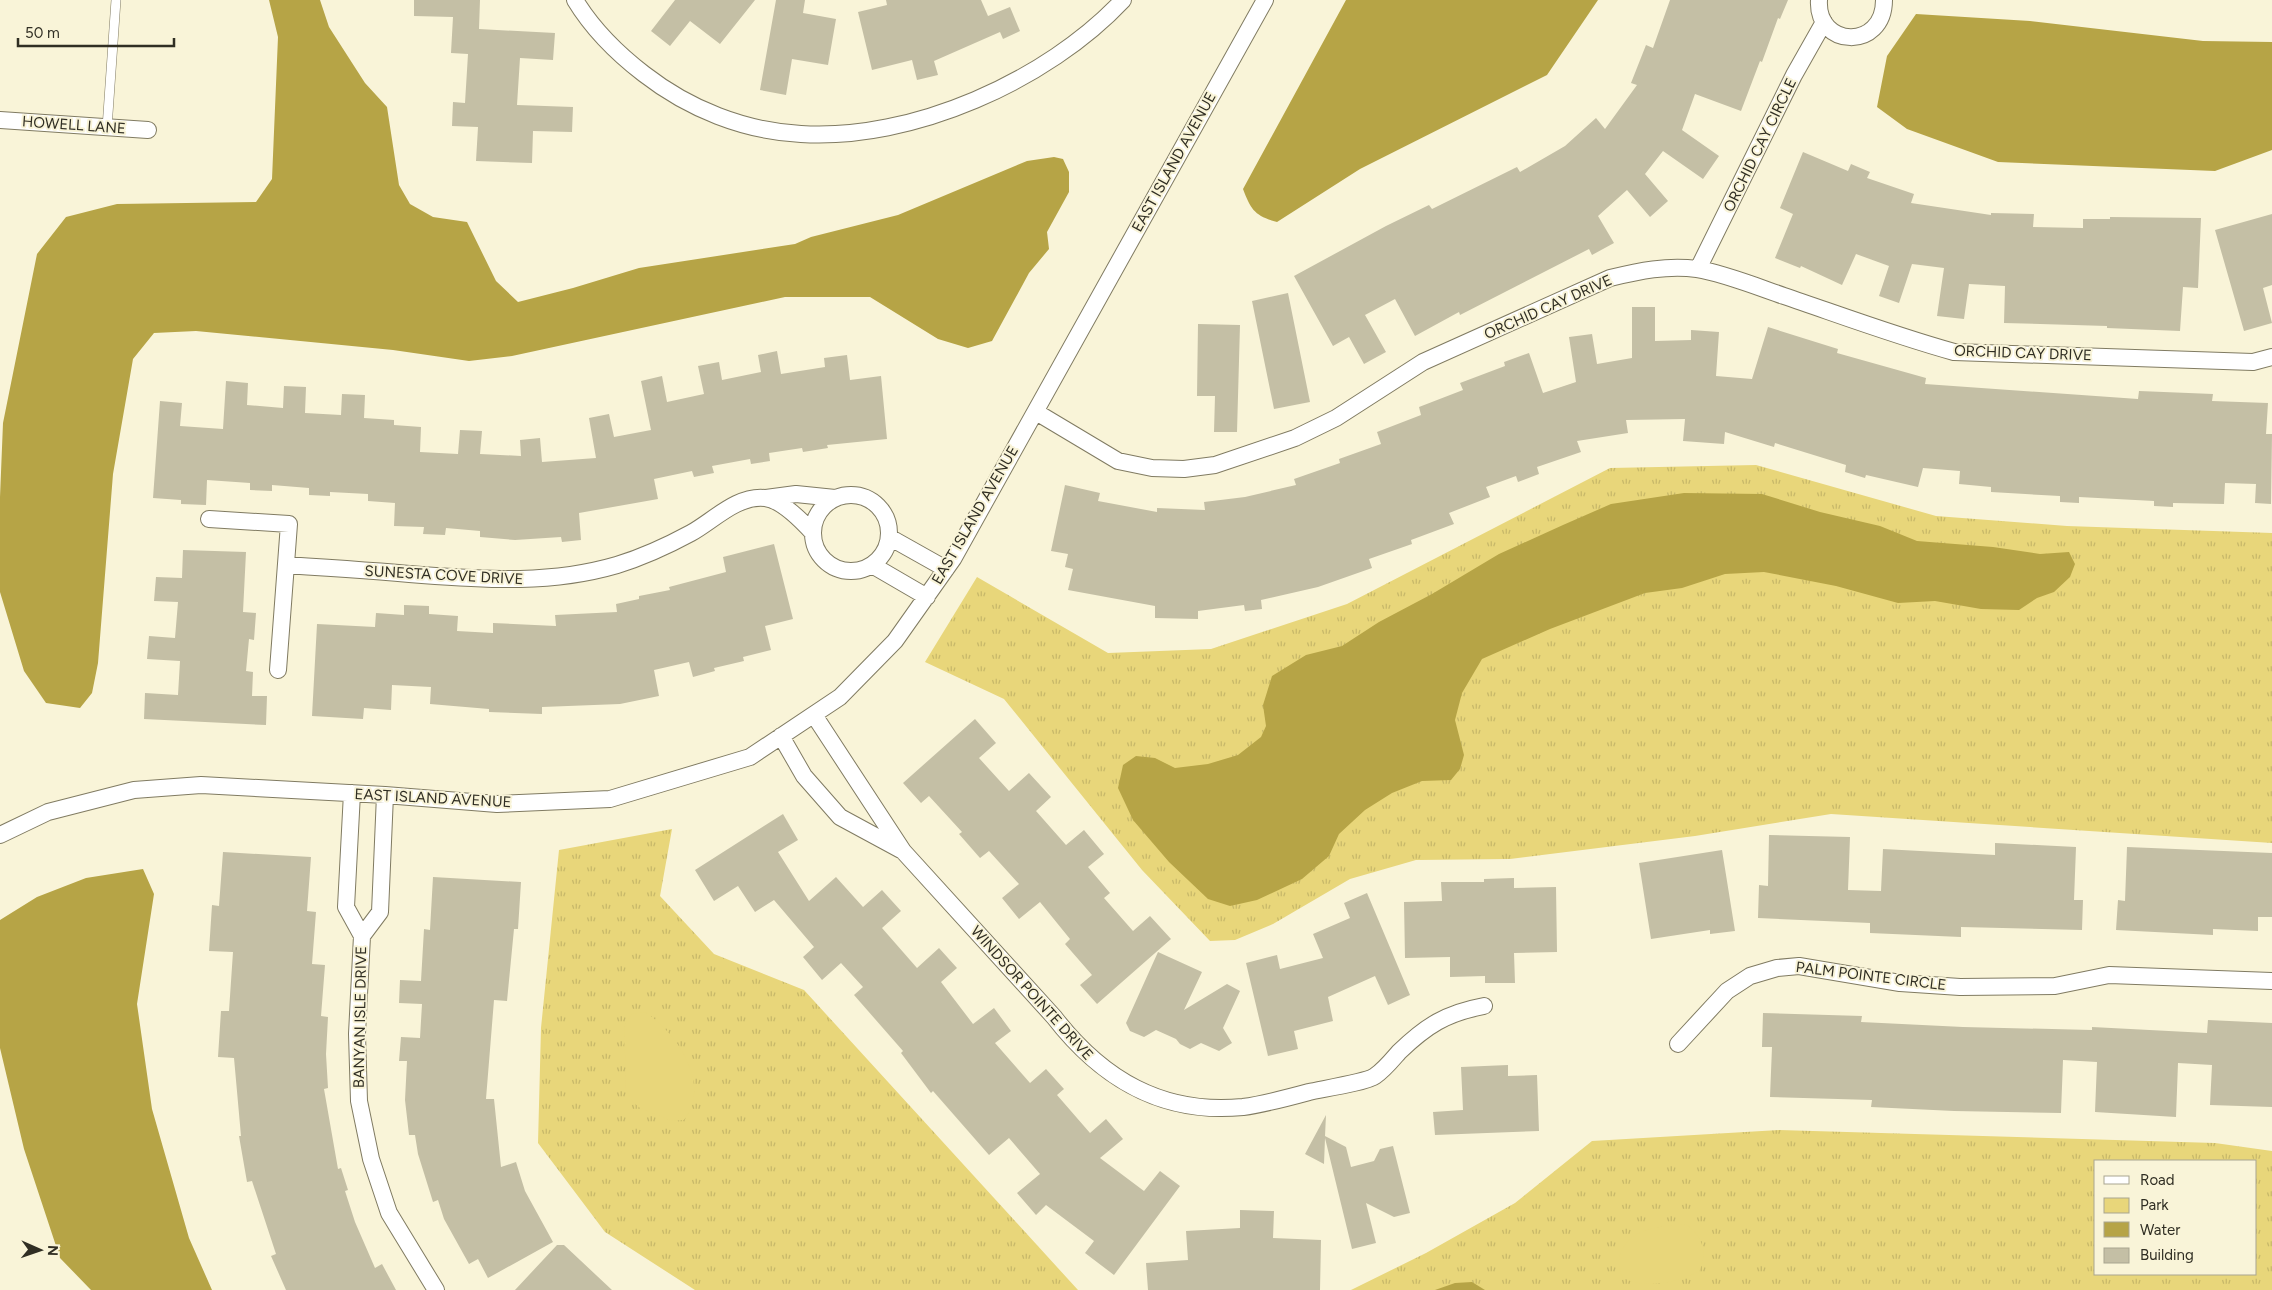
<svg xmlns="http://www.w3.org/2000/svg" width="2272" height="1290" font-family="Figtree,sans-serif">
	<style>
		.grass { fill: url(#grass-tufts); fill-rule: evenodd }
		.park { fill: #e8d67a }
		.water { fill: #b6a446 }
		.building { fill: #c4bfa5 }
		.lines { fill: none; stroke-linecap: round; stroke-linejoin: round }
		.lane-casing { stroke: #807b62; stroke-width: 10 }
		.street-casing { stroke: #807b62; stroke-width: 18 }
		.lane { stroke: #fff; stroke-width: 9 }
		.street { stroke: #fff; stroke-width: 16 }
		.labels { text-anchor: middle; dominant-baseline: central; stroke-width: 4; stroke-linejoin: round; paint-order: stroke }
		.street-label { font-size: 15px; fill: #302e23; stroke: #f9f4d8 }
	</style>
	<defs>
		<pattern id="grass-tufts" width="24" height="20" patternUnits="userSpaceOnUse" patternTransform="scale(1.25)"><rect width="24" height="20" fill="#e8d67a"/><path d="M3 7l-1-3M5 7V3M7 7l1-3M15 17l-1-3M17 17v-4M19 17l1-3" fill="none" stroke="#c7b869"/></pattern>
	</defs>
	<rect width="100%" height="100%" fill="#f9f4d8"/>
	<path class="grass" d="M1756 465 1936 516 2067 526 2272 533V843L1831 814 1695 836 1510 859 1416 860 1350 879 1273 924 1235 940 1210 941 1142 870 1004 699 925 662 977 577 1108 653 1211 649 1347 604 1610 468Z
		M672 829 660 896 714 954 804 990 1078 1290H695L605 1232 538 1143 541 1028 559 850Z
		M1779 1130 2215 1143 2272 1151V1290H1351L1426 1253 1515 1203 1592 1141ZM2096 1161H2256V1274H2096Z"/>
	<path class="park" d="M645 1012C677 1033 712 1084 684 1120L672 1121 640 1108 632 1101 625 1088 626 1067 624 1039 625 1024 632 1014Z
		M1686 1224C1703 1238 1708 1251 1699 1272 1674 1282 1648 1290 1623 1278 1618 1268 1617 1258 1623 1248 1635 1227 1664 1226 1686 1224Z"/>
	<path class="water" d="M269 0H320L329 27 365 83 387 107 399 185 410 204 433 217 467 222 496 281 518 302 573 288 639 268 795 244 811 237 898 215 1027 161 1054 157 1063 159 1069 172V192L1047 232 1049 249 1029 273 992 341 968 348 938 339 870 297H785L512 356 469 361 393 350 196 331 154 333 133 359 113 474 98 663 92 693 80 708 46 703 24 671 0 592V497L3 423 37 254 66 217 117 204 256 202 272 179 278 37Z
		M1346 0H1598L1547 75 1360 169 1277 222C1255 216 1251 210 1243 189Z
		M1916 14 2030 21 2203 41 2272 42V150L2215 171 1998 162 1907 129 1877 107 1887 56Z
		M1684 493 1762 494 1820 512 1880 526 1917 541 1993 547 2040 554 2069 552 2075 564 2070 577 2054 592 2037 598 2019 610 1981 609 1935 601 1898 603 1836 586 1764 572 1725 574 1682 588 1645 593 1550 629 1482 659 1462 693 1455 720 1464 755 1460 769 1451 780 1422 781 1392 793 1365 810 1339 834 1329 856 1302 879 1257 900 1230 906 1208 899 1169 862 1133 820 1118 788 1123 765 1136 756 1155 758 1175 768 1208 764 1238 755 1261 737 1266 726 1263 705 1272 676 1306 655 1342 646 1379 622 1432 594 1499 554 1563 525 1611 504Z
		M143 869 154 894 137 1004 152 1109 189 1238 212 1290H91L60 1258 24 1149 0 1048V920L37 897 86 878Z
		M1472 1282 1485 1290H1435L1455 1283Z"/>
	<path class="building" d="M414 0H480L479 29 555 33 553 60 520 58 517 105 573 107 572 132 533 131 532 163 476 161 478 127 452 126 453 102 465 103 468 54 451 53 453 17 414 16Z
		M675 0H755L720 44 690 21 670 46 651 31Z
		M776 0H805L803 13 836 19 828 65 792 59 786 95 760 90Z
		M886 0H981L988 16 1010 7 1020 31 1003 39 1000 32 934 61 938 75 917 80 912 60 872 70 858 12 887 5Z
		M1670 0H1788L1780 19 1778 18 1762 62 1760 61 1741 111 1695 94 1682 130 1719 156 1703 179 1663 151 1645 174 1668 201 1650 217 1627 190 1598 216 1614 243 1592 255 1589 249 1460 315 1459 312 1415 336 1395 299 1365 315 1386 352 1364 364 1349 337 1333 346 1294 276 1386 226 1429 205 1432 209 1517 167 1520 172 1565 146 1596 118 1605 129 1637 85 1631 83 1646 45 1653 48Z
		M1803 152 1848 171 1851 164 1870 172 1867 178 1914 194 1911 203 1991 215V213L2034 214 2033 227 2083 228V219H2110V217L2201 218 2198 288 2183 287 2180 331 2107 328V326L2004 323 2005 286 1969 284 1964 319 1937 316 1944 268 1912 264 1899 303 1879 296 1889 266 1856 254 1842 285 1801 266 1800 268 1775 258 1793 214 1780 208Z
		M2272 214V285L2263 288 2272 323 2244 331 2215 230Z
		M1288 293 1310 402 1274 409 1252 301Z
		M1632 307H1655V341L1691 340V330L1719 332 1716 376 1752 379 1768 327 1838 349 1837 353 1926 378 1925 384 2138 399 2139 391 2213 394 2212 401 2268 403 2266 434H2272L2271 504 2255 503 2256 484 2225 483 2224 504 2173 503V507L2154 506V501L2079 497V503L2060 502V496L1991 492V487L1959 484 1960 471 1923 468 1918 487 1866 475 1865 478 1845 472 1846 465 1775 443 1774 447 1725 432 1724 444 1683 441 1685 419 1626 420 1628 433 1577 441 1581 452 1537 467 1539 474 1518 482 1516 476 1486 487 1490 497 1449 513 1454 524 1411 540 1412 544 1369 559 1372 568 1318 587 1261 600 1262 609 1245 611 1244 605 1198 611V619L1155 618V606L1068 590 1073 569 1065 567 1068 554 1051 551 1065 485 1100 493 1098 501 1157 512V508L1205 510 1204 502 1245 497 1296 485 1294 479 1340 463 1339 459 1381 444 1377 432 1421 415 1419 407 1463 390 1460 383 1505 366 1504 362 1529 353 1543 393 1576 382 1569 337 1592 334 1597 364 1632 358Z
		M1198 324 1240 325 1237 432H1214L1215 396H1197Z
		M777 351 781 374 825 367 824 358 847 355 850 380 881 376 887 439 827 445 828 448 803 452 802 448 769 453 770 461 751 464 750 459 712 466 714 473 694 477 692 471 654 479 658 499 579 513 581 540 562 542 561 537 515 540 480 537V531L446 528 445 535 423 534 424 527 394 526 395 503 368 501V494L330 492V496L309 495V488L272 485V491L250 490V483L207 480 206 505 181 504V500L153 498 160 401 182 403 180 426 223 429 226 381 248 383 247 405 283 408 284 386 306 387 305 413 341 415 342 394 365 395 364 418 394 420V425L421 427 420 452 458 454 460 430 482 431 480 454 521 456 520 440 540 438 542 462 596 458 589 418 609 414 614 437 651 430 641 381 662 376 667 402 704 394 698 366 719 362 722 380 761 372 758 355Z
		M774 544 793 619 765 626 771 650 743 657 744 661 714 668 715 671 693 677 689 662 654 670 659 696 620 704 542 707V714L489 712V709L430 704 431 687 392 685 391 710 364 708 363 719 312 716 317 624 375 627 376 613 404 615V605L429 606V614L458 616 457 631 493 633V623L556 626 555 615 617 612 616 604 639 599V596L670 590 669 587 726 572 723 557Z
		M183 550 246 552 243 612 256 613 254 640 249 639 246 671 253 672 252 696H267L266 725 144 719 145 693 178 695 180 661 147 659 149 636 175 638 178 602 154 601 156 577 182 578Z
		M975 719 996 743 979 758 1009 791 1029 773 1051 797 1036 811 1066 845 1084 830 1104 854 1088 867 1110 893 1104 898 1133 931 1150 916 1171 939 1097 1004 1080 985 1092 975 1065 944 1070 939 1040 902 1019 919 1002 898 1019 884 989 851 980 858 959 834 962 832 929 796 921 803 903 783Z
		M783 814 798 840 778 852 809 901 836 877 863 907 882 890 901 911 882 928 917 968 939 948 957 968 941 982 973 1024 994 1008 1011 1031 995 1043 1030 1083 1046 1069 1064 1089 1057 1095 1090 1133 1106 1119 1123 1139 1100 1158 1144 1191 1160 1171 1180 1186 1114 1275 1085 1253 1094 1241 1046 1205 1036 1215 1017 1193 1040 1174 1009 1138 989 1155 933 1091 931 1093 901 1053 903 1051 854 995 863 987 841 963 822 980 803 957 814 947 774 900 755 912 738 886 714 901 695 870Z
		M1769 835 1850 837 1848 890 1881 891 1883 849 1995 855V843L2076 847 2074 900H2083L2082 930 1961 927V937L1870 933V923L1758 918 1759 885 1768 886Z
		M2127 847 2272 853V917H2258V931L2213 929V935L2116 930 2118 900 2125 901Z
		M1722 850 1735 931 1710 934V930L1651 939 1639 863Z
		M223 852 311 857 307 911 316 912 312 964 325 965 321 1016 328 1017 326 1054 328 1088 324 1089 338 1169 341 1168 348 1190 345 1191 355 1222 375 1268 382 1264 396 1290H286L271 1256 276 1254 252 1181 247 1182 239 1136H241L234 1058 218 1057 221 1011H229L233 952 209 951 212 905 219 906Z
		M433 877 521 882 518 929H514L507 1001 494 1000 486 1099H494L501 1167 516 1162 525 1191 553 1242 488 1278 478 1259 469 1264 444 1219 438 1200 433 1202 418 1154 415 1135H409L405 1100 407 1061H399L401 1037 420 1038 422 1004 399 1003 400 980 421 981 424 929 430 930Z
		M1514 878V888L1556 887 1557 952 1514 953 1515 983H1485V976L1450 977V957L1405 958 1404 902 1442 901 1441 882H1484V879Z
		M1367 893 1410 995 1388 1005 1375 976 1328 997 1333 1021 1294 1031 1298 1049 1268 1056 1246 963 1277 955 1280 969 1323 958 1313 934 1350 918 1344 903Z
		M1158 952 1202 972 1184 1010 1227 984 1240 991 1223 1028 1232 1043 1219 1051 1201 1043 1190 1049 1180 1044 1176 1039 1156 1030 1144 1037 1130 1031 1126 1023Z
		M1763 1013 1862 1016 1861 1022 1963 1027 2092 1030V1027L2207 1033 2208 1020 2272 1023V1107L2210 1105 2212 1065 2178 1063 2176 1117 2095 1112 2097 1062 2063 1060 2061 1113 1954 1111 1871 1107 1872 1100 1770 1097 1772 1047H1762Z
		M1508 1065V1076L1537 1075 1539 1131 1435 1135 1433 1112 1463 1110 1461 1067Z
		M1326 1115 1325 1136 1346 1147 1351 1167 1374 1161 1380 1149 1393 1146 1410 1213 1394 1217 1366 1203 1376 1243 1352 1249 1325 1138 1324 1164 1305 1154Z
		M1240 1210 1274 1211 1273 1238 1321 1240 1320 1290H1148L1146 1263 1188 1260 1186 1231 1240 1228Z
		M557 1245H564L612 1290H515Z"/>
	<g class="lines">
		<g class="lane-casing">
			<path id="lane" d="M107 128 116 0"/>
		</g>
		<g class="street-casing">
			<path id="street" d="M575 0C592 28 618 54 644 74 689 109 744 131 801 134 912 141 1047 81 1123 0
				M1819 0C1816 48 1884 51 1884 0
				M0 120 148 130
				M1698 269 1794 75 1824 22
				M1036 412 1118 461 1152 468 1184 469 1215 465 1295 438 1336 418 1423 362 1610 278C1639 271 1667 265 1697 269 1723 273 1758 287 1784 296 1840 315 1896 336 1954 352L2253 362 2272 357
				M813 533a38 38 0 1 1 76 0a38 38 0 1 1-76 0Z
				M766 498 796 494 835 498
				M209 519 289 524 278 670
				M889 537 946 569
				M286 565C332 568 377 571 422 575 489 580 552 584 617 565 643 557 667 546 691 533 713 521 737 495 765 498 781 500 802 521 813 533
				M872 565 927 597
				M814 715 903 851 1054 1017C1102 1079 1162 1115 1243 1107 1265 1104 1287 1098 1309 1092 1322 1089 1367 1082 1375 1076 1384 1070 1392 1060 1399 1052 1426 1026 1446 1013 1484 1006
				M781 736 804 776 840 817 901 850
				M352 793 346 907 362 936 357 1034 359 1101 371 1159 389 1213 436 1290
				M0 835 48 812 134 790 201 785 385 795 497 804 610 799 750 757 840 697 895 641 953 559 1265 0
				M362 936 380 912 385 795
				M1678 1044 1727 991 1750 976 1777 968 1799 966 1900 983 1960 987 2055 986 2109 975 2272 981"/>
		</g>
		<use href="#lane" class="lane"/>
		<use href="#street" class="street"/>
	</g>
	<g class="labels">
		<g class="street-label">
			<text transform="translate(74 125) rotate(4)">HOWELL LANE</text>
			<text transform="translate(1760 145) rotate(-64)">ORCHID CAY CIRCLE</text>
			<text transform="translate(1174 162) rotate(-61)">EAST ISLAND AVENUE</text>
			<text transform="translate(1548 307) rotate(-24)">ORCHID CAY DRIVE</text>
			<text transform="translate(2023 353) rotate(2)">ORCHID CAY DRIVE</text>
			<text transform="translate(975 515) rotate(-60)">EAST ISLAND AVENUE</text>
			<text transform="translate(444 575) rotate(3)">SUNESTA COVE DRIVE</text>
			<text transform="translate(433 798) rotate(3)">EAST ISLAND AVENUE</text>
			<text transform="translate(1871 976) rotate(7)">PALM POINTE CIRCLE</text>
			<text transform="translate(1032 993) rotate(48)">WINDSOR POINTE DRIVE</text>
			<text transform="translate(360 1017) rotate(-89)">BANYAN ISLE DRIVE</text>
		</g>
	</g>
	<rect x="2094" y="1160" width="162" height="115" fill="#f9f4d8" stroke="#a9a590"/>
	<rect x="2104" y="1176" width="25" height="8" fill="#ffffff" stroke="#a9a590"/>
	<text x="2140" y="1185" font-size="15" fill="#302e23">Road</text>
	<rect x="2104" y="1198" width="25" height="15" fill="#e8d67a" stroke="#a9a590"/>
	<text x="2140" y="1210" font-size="15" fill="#302e23">Park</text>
	<rect x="2104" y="1222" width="25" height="15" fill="#b6a446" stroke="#a9a590"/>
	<text x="2140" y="1235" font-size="15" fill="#302e23">Water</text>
	<rect x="2104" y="1248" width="25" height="15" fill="#c4bfa5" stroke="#a9a590"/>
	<text x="2140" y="1260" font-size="15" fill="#302e23">Building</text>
	<g transform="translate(40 1250) rotate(92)" stroke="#f9f4d8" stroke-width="4" paint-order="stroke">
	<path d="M0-4L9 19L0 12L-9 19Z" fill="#302e23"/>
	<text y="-8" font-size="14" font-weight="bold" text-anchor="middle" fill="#302e23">N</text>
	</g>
	<path d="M18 38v8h156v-8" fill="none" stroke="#302e23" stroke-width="2.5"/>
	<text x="25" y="38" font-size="15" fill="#302e23" stroke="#f9f4d8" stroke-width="4" paint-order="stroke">50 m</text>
</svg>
